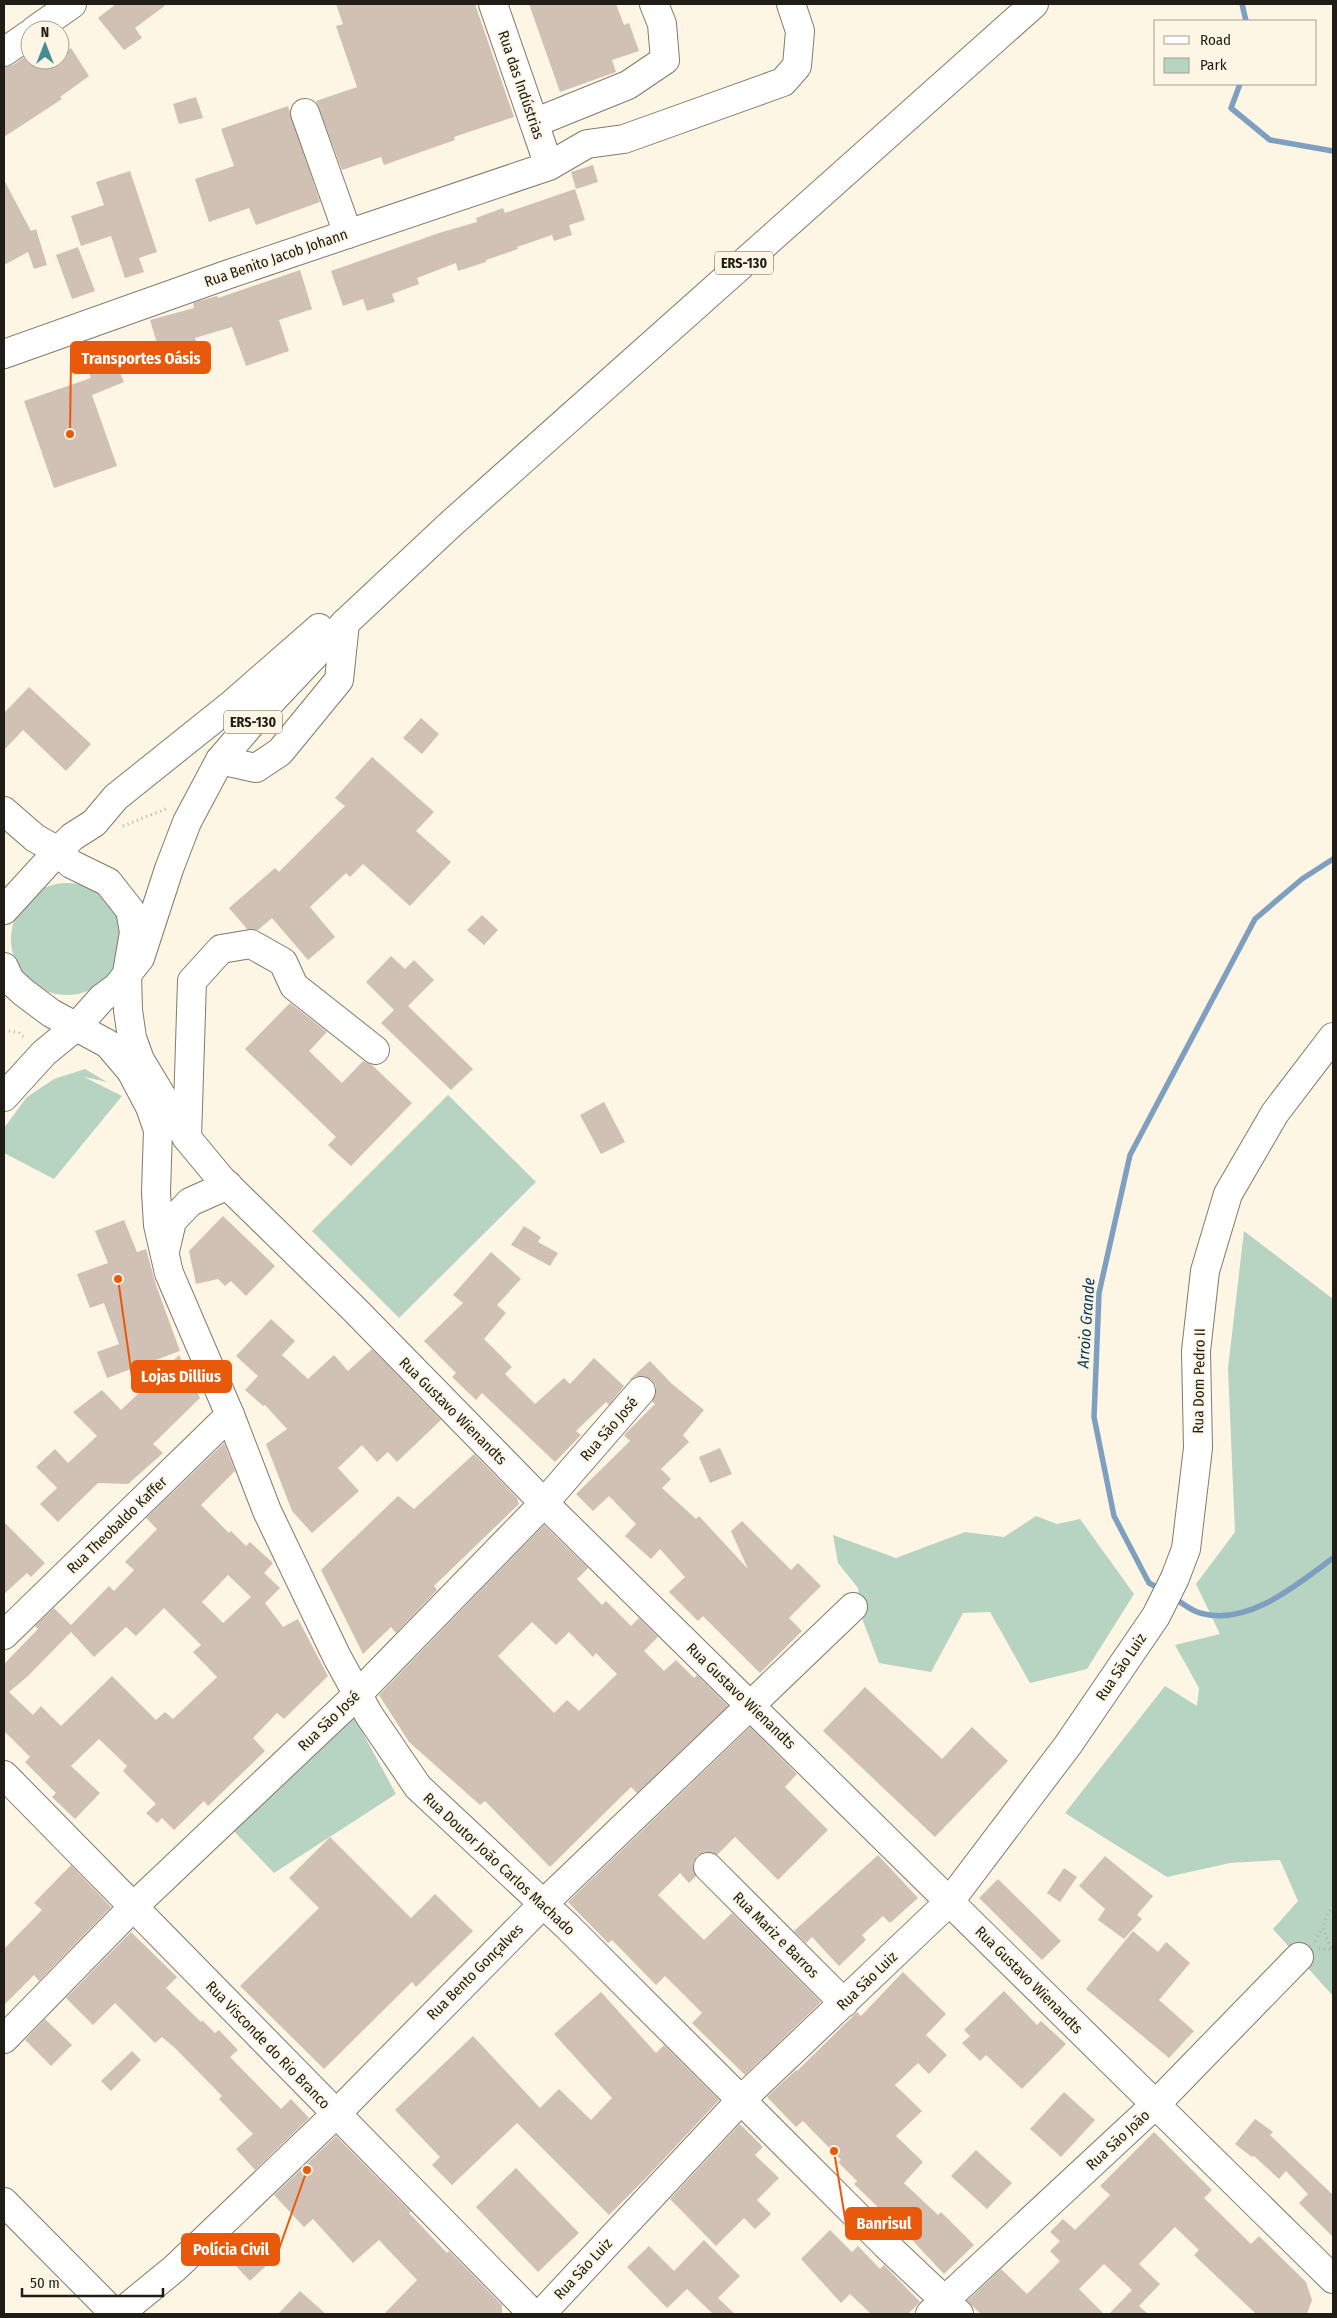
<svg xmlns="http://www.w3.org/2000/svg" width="1337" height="2318" font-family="'Fira Sans Condensed',sans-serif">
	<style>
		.green { fill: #b7d3c2 }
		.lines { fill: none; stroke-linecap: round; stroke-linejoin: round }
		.stream { stroke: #7f9fc0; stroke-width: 5.5 }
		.building { fill: #d0c1b4; fill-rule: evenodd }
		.minor-casing { stroke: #807b6a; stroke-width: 30 }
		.major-casing { stroke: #807b6a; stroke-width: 30 }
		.path { stroke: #b3ae9f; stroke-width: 3; stroke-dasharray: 1 4; stroke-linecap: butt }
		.minor { stroke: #fff; stroke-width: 28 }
		.major { stroke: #fff; stroke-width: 28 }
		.labels { text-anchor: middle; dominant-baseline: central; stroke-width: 4; stroke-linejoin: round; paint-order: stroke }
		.shield { fill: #fdf6e4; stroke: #625e54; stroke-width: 1 }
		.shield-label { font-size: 14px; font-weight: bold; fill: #1f1d16 }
		.street-label { font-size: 15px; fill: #1f1d16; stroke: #fdf6e4 }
		.water-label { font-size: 16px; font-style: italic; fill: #00355f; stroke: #fdf6e4 }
		.leader { fill: none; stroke: #e8590c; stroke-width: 2 }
		.callout-dot { fill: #e8590c; stroke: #fdf6e4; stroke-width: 2 }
		.callout { fill: #e8590c; stroke: #e8590c; stroke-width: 2 }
		.callout-label { font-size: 16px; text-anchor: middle; font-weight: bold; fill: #fff }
	</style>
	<rect width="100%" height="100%" fill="#fdf6e4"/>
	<path class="green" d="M11 939a56 56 0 1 1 112 0a56 56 0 1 1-112 0Z
		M85 1069 107 1082 84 1077 122 1096 54 1179 4 1153V1128L27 1097 54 1079Z
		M448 1095 536 1182 399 1318 312 1231Z
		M1244 1231 1333 1299V1996L1273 1929 1298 1901 1280 1860 1230 1863 1167 1877 1065 1813 1165 1686 1197 1706 1199 1688 1175 1645 1220 1634 1196 1584 1235 1532 1228 1368Z
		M1036 1516 1057 1524 1080 1519 1134 1594 1087 1669 1030 1683 990 1612 963 1613 931 1672 879 1663 863 1621 858 1588 838 1563 833 1535 896 1558 965 1532 1004 1537Z
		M353 1715 396 1794 274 1873 230 1827Z"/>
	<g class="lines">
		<path class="stream" d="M1242 4 1246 21
			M1240 84 1231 108 1270 140 1333 151
			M1162 1590 1149 1583 1114 1516 1094 1417 1099 1293 1130 1155 1255 919 1302 879 1333 859
			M1174 1598C1182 1603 1192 1611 1200 1613 1248 1627 1298 1584 1333 1558"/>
	</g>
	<path class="building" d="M116 4H167L135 28 142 38 124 50 98 18Z
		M336 4H475L514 117 454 137 455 140 384 165 381 157 342 170 316 101 357 87 336 26 343 24Z
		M529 4H616L624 25 629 23 639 51 612 60 616 72 560 92Z
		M71 48 89 76 60 97 62 99 4 137V67L13 65 30 53V60H37L42 67 53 60H60V55Z
		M196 97 203 118 179 124 173 104Z
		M288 106 320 202 256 225 249 208 209 222 195 179 234 166 221 129Z
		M593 165 598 182 576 189 571 172Z
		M130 171 157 252 139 258 144 272 125 278 111 236 81 246 71 216 104 205 96 182Z
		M4 180 31 231 36 229 47 265 34 269 28 252 4 265Z
		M575 189 585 220 569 225 572 235 554 241 552 235 517 247 518 249 486 260V262L458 271 456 263 417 278 419 284 392 294 395 302 367 311 363 299 343 306 331 271 439 233 477 222 476 218 503 208 505 213Z
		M78 247 95 291 72 299 56 255Z
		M300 270 312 309 279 320 289 351 246 366 232 327 195 338 198 346 161 357 150 320 194 308 193 303 199 301 217 296 218 298Z
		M107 343 124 382 92 395 117 466 54 488 24 401 91 378 80 354Z
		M29 687 91 744 66 771 23 730 4 750V713Z
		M421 718 439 734 422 754 403 738Z
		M372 757 434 812 416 831 451 862 410 906 363 864 350 877 346 873 310 907 335 937 308 960 272 918 258 930 247 929 229 908 275 868 279 872 345 806 335 798Z
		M482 915 498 930 484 945 467 930Z
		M391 956 405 969 414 960 434 980 408 1006 473 1069 451 1090 381 1023 394 1010 366 982Z
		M290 1003 327 1032 309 1051 342 1083 363 1061 372 1065 412 1103 351 1166 328 1145 336 1137 245 1049Z
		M604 1102 625 1142 601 1154 580 1115Z
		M223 1216 275 1266 246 1296 231 1281 225 1286 218 1279 196 1284 189 1251Z
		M124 1220 137 1252 146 1249 156 1285 180 1351 107 1378 97 1352 119 1344 104 1303 90 1308 77 1274 108 1263 95 1231Z
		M524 1226 541 1237 538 1242 558 1253 550 1266 511 1245Z
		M491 1252 521 1279 497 1305 506 1313 484 1339 512 1367 505 1374 535 1404 564 1378 570 1384 594 1358 624 1386 609 1405 606 1402 576 1431 581 1435 555 1462 482 1393 476 1400 452 1377 456 1373 424 1341 463 1303 453 1295Z
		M271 1319 295 1341 282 1355 308 1379 334 1355 348 1371 372 1349 441 1420 397 1462 388 1452 377 1462 362 1445 338 1468 359 1491 312 1533 292 1511 266 1444 287 1429 265 1405 263 1406 245 1390 258 1376 236 1356Z
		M179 1355 200 1398 153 1444 163 1453 128 1484 98 1483 58 1522 40 1504 57 1488 36 1467 55 1449 68 1463 97 1436 73 1412 102 1390 121 1410Z
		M650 1361 672 1384 704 1410 683 1435 689 1442 661 1469 671 1479 662 1488 696 1519 699 1516 748 1569 731 1531 742 1521 791 1570 798 1563 821 1586 789 1618 802 1631 760 1673 703 1616 698 1621 669 1592 685 1577 660 1549 651 1559 625 1536 636 1524 609 1496 593 1511 576 1494 630 1441 624 1435 655 1404 652 1402 656 1394V1386L651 1379 643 1376H636L628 1381Z
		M224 1443 235 1471 201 1505 229 1533 231 1531 246 1546 250 1542 273 1563 264 1573 280 1588 265 1603 283 1627 298 1619 328 1676 284 1719 277 1713 253 1738 265 1751 208 1806 204 1801 174 1830 162 1818 157 1823 146 1813 156 1804 123 1771 127 1766 99 1739 71 1766 100 1793 75 1819 52 1797 56 1793 25 1762 30 1757 4 1731V1664L38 1629 35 1626 54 1608 71 1625 109 1586 114 1591 134 1570 125 1562 157 1529 146 1518ZM228 1575 251 1597 223 1623 202 1602ZM164 1608 201 1645 193 1652 217 1677 173 1719 165 1712 156 1720 112 1676 61 1726 41 1706 33 1715 9 1692 28 1676 71 1632 94 1657 126 1627 136 1636Z
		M720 1448 732 1474 710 1483 699 1457Z
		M474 1454 517 1498 519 1504 434 1586 437 1590 396 1633 391 1627 363 1654 321 1570 398 1496 414 1509Z
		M4 1522 45 1563 31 1577 27 1573 4 1594Z
		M544 1525 588 1568 577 1579 602 1605 606 1601 631 1626 639 1618 658 1637 644 1651 664 1671 676 1660 694 1678 697 1675 728 1706 637 1793 631 1787 550 1867 485 1801 480 1805 409 1742 379 1695ZM532 1622 556 1645 569 1632 593 1657 596 1653 617 1674 579 1711 567 1700 554 1713 498 1656Z
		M865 1687 942 1759 972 1727 1008 1761 935 1837 823 1731Z
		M750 1727 797 1774 785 1787 828 1830 778 1880 735 1837 717 1855 704 1852 697 1856 693 1863 696 1876 689 1883 680 1873 658 1895 704 1940 732 1913 821 2002 745 2075 692 2023 702 2013 665 1976 656 1985 612 1940 608 1943 568 1902Z
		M330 1837 411 1918 435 1894 473 1931 416 1987 412 1982 324 2069 240 1986 319 1908 289 1878Z
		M878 1855 918 1898 890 1923 883 1916 862 1935 866 1940 839 1966 812 1937 806 1943 794 1931Z
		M1105 1856 1153 1896 1137 1915 1142 1919 1124 1939 1098 1920 1105 1909 1079 1886Z
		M71 1865 111 1907 39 1981 34 1975 4 2005V1949L42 1910 34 1903Z
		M1064 1868 1077 1877 1060 1902 1047 1893Z
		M998 1879 1061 1941 1042 1960 979 1898Z
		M1133 1931 1158 1952 1166 1942 1190 1963 1159 2000 1194 2031 1169 2058 1086 1989Z
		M131 1932 177 1977 166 1988 201 2022 202 2020 215 2033 219 2030 238 2050 230 2057 281 2109 291 2099 309 2118 255 2170 236 2149 253 2134 219 2099 222 2096 175 2048 162 2037 155 2043 115 2003 93 2025 66 1998Z
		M903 1972 946 2014 926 2035 947 2055 929 2074 918 2063 895 2085 922 2111 896 2136 923 2162 904 2183 938 2215 941 2212 974 2245 944 2274 913 2241 854 2184 857 2181 838 2162 841 2160 803 2121 796 2127 767 2097 796 2070 797 2071 857 2012 861 2016Z
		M1004 1991 1037 2025 1041 2021 1066 2044 1022 2089 986 2055 980 2061 962 2043 970 2036 964 2030Z
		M601 1992 656 2053 664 2045 719 2100 647 2177 609 2215 517 2123 452 2185 432 2165 440 2157 395 2110 473 2036 540 2108 559 2089 591 2120 612 2098 554 2034Z
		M45 2019 72 2045 51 2066 25 2040Z
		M132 2051 141 2060 111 2091 101 2081Z
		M1064 2092 1095 2120 1061 2157 1030 2129Z
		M1255 2119 1273 2132 1270 2135 1333 2195V2237L1299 2203 1308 2194 1286 2171 1279 2179 1254 2156 1252 2157 1235 2144Z
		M740 2124 763 2147 755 2155 779 2178 757 2200 771 2214 755 2229 744 2218 716 2246 670 2199Z
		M1154 2132 1212 2190 1204 2198 1251 2244 1259 2236 1306 2282 1312 2300 1307 2314H1256L1194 2255 1199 2250 1175 2227 1139 2264 1160 2284 1139 2306 1148 2314H1109L1132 2290 1104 2264 1079 2289 1104 2314H981L967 2301 1001 2269 1027 2294 1060 2261 1050 2251 1060 2241 1050 2232 1063 2219 1075 2230 1110 2195 1100 2186Z
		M336 2136 411 2212 409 2213 447 2253 449 2251 502 2305V2314H384L417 2280 379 2240 353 2263 313 2219 304 2227 274 2195Z
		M976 2150 1012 2183 987 2209 951 2176Z
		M516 2168 579 2233 538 2272 476 2207Z
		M830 2230 852 2252 858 2246 880 2269 884 2265 920 2302 908 2314H871L850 2294 841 2303 801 2259Z
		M242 2235 269 2263 250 2281 223 2252Z
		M704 2240 740 2276 718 2298 735 2314H713L687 2289 667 2308 627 2267 649 2246 674 2271Z
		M300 2291 326 2314H278Z"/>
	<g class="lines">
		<g class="minor-casing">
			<path id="minor" d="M493 4 549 166
				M35 30 72 4
				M4 52 30 34
				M305 113 348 234
				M534 123 628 85 665 60 662 24 654 4
				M4 354 229 274 549 166 587 144 624 139 783 82 797 66 800 31 791 4
				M220 760 256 768 280 752 339 680 345 623
				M187 1138 192 981 221 949 251 944 283 962 294 986 375 1050
				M4 1635 230 1415
				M4 1775 533 2314
				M708 1867 844 2003
				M4 2039 133 1907 357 1695 544 1503 641 1391
				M4 2202 115 2314
				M119 2314 175 2268 336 2114 543 1904 853 1607
				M541 2314 741 2100 950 1901 1068 1745 1156 1616 1175 1578 1186 1549 1198 1448 1196 1351 1205 1271 1228 1194 1275 1113 1333 1037
				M930 2314 1156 2104 1299 1957"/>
		</g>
		<g class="major-casing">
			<path id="major" d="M4 811 35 838 58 851 71 864 108 882 130 910 134 932 127 973 128 1010 132 1038 140 1060 187 1138 221 1179 354 1309 544 1503 1333 2279
				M4 910 58 851 72 837 94 823 116 797 231 705 319 628
				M4 967 10 980 23 992 51 1013 108 1044 131 1071 150 1107 158 1130 156 1192 158 1225 169 1273 230 1415 267 1511 337 1657 369 1715 418 1787 567 1926 886 2245 959 2314
				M4 1097 44 1053 77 1026 102 998 117 987 140 958 169 869 187 822 220 760 262 711 345 623 453 522 1034 4
				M165 1251 172 1221 190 1202 228 1185"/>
		</g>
		<path class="path" d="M123 826 168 808
			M4 1030 19 1033 26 1039
			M1315 1941 1322 1929
			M1319 1948 1333 1950
			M1331 1948C1322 1928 1320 1925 1333 1906"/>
		<use href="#minor" class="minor"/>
		<use href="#major" class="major"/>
	</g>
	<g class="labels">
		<g class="shield">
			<rect x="715" y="251.5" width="58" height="23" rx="4"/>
			<rect x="224" y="710.5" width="58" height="23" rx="4"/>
		</g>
		<g class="shield-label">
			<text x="744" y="263">ERS-130</text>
			<text x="253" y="722">ERS-130</text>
		</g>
		<g class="street-label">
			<text transform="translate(521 85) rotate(71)">Rua das Indústrias</text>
			<text transform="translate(276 258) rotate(-19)">Rua Benito Jacob Johann</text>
			<text transform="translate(1199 1381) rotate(-89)">Rua Dom Pedro II</text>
			<text transform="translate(453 1411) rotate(45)">Rua Gustavo Wienandts</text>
			<text transform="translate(609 1429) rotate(-49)">Rua São José</text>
			<text transform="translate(117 1525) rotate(-44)">Rua Theobaldo Kaffer</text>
			<text transform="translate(1121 1667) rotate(-56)">Rua São Luiz</text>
			<text transform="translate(741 1696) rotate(44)">Rua Gustavo Wienandts</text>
			<text transform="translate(329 1721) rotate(-44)">Rua São José</text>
			<text transform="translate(499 1864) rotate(43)">Rua Doutor João Carlos Machado</text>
			<text transform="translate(776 1935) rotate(45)">Rua Mariz e Barros</text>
			<text transform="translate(475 1972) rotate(-45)">Rua Bento Gonçalves</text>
			<text transform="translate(1029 1980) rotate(45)">Rua Gustavo Wienandts</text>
			<text transform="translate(867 1981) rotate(-44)">Rua São Luiz</text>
			<text transform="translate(268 2045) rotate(46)">Rua Visconde do Rio Branco</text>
			<text transform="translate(1118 2140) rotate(-43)">Rua São João</text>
			<text transform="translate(583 2269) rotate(-47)">Rua São Luiz</text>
		</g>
		<g class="water-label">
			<text transform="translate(1086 1323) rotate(-86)">Arroio Grande</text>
		</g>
	</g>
	<path class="leader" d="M70 434L71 358M118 1279L132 1377M834 2151L846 2224M307 2170L279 2249"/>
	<g class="callout-dot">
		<circle cx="70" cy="434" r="5"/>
		<circle cx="118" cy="1279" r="5"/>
		<circle cx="834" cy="2151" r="5"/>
		<circle cx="307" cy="2170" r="5"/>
	</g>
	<g class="callout">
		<rect x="71" y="342" width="139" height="31" rx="5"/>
		<rect x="132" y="1361" width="99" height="31" rx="5"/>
		<rect x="846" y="2208" width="75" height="31" rx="5"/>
		<rect x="182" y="2234" width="97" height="31" rx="5"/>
	</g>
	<g class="callout-label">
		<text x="141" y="364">Transportes Oásis</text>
		<text x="181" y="1382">Lojas Dillius</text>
		<text x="884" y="2229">Banrisul</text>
		<text x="231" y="2255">Polícia Civil</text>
	</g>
	<rect width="1337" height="2318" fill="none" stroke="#1f1d16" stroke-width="10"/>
	<rect x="1154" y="20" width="162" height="65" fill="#fdf6e4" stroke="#a49f92"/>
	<rect x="1164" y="36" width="25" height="8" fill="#ffffff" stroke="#a49f92"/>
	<text x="1200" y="45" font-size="15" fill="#1f1d16">Road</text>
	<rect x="1164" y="58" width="25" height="15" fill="#b7d3c2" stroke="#a49f92"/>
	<text x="1200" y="70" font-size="15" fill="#1f1d16">Park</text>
	<g transform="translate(45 45)"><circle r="24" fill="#fdf6e4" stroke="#a49f92"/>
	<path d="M0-4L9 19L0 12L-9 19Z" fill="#458d93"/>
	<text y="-8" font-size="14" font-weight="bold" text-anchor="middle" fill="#1f1d16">N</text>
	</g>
	<path d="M22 2288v8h141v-8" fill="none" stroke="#1f1d16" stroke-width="2.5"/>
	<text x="30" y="2288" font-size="15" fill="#1f1d16" stroke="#fdf6e4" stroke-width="4" paint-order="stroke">50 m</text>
</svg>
